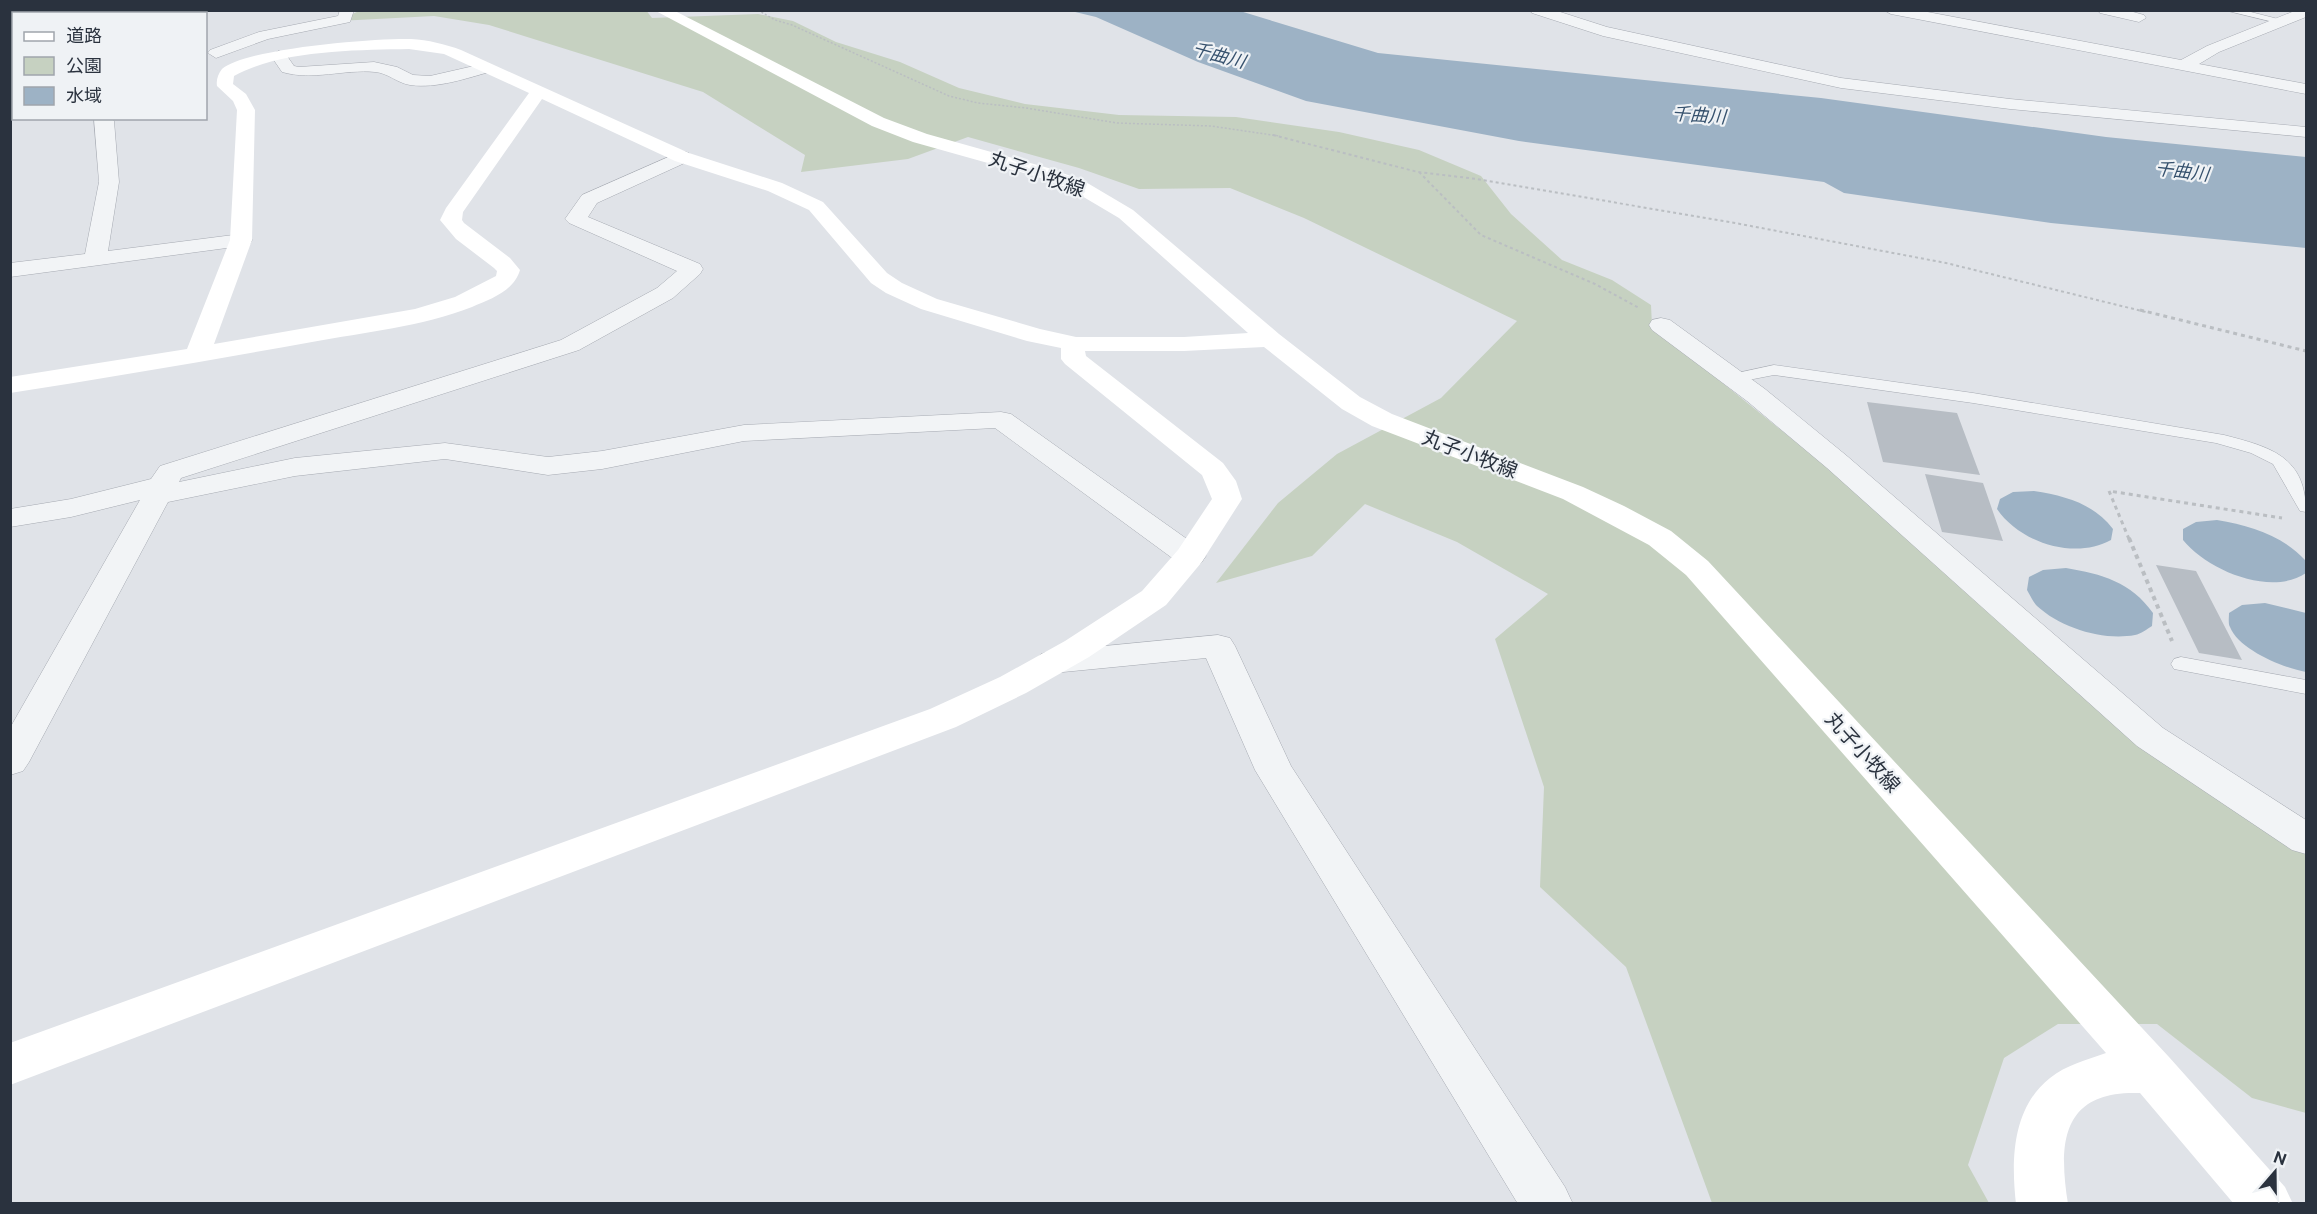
<svg xmlns="http://www.w3.org/2000/svg" width="2317" height="1214" font-family="'Public Sans','Noto Sans JP',sans-serif">
	<style>
		.green { fill: #c6d1c1 }
		.water { fill: #9db2c5 }
		.building { fill: #b7bdc4 }
		.lines { fill: none; stroke-linecap: round; stroke-linejoin: round }
		.lane-casing { stroke: #a6aab2; stroke-width: 1 }
		.street-casing { stroke: #a6aab2; stroke-width: 1 }
		.path-far3 { stroke: #babec2; stroke-width: 1.5; stroke-dasharray: 2 2; stroke-linecap: butt }
		.path-far2 { stroke: #babec2; stroke-width: 2; stroke-dasharray: 3 3; stroke-linecap: butt }
		.path-far1 { stroke: #babec2; stroke-width: 3; stroke-dasharray: 4 4; stroke-linecap: butt }
		.path { stroke: #babec2; stroke-width: 4; stroke-dasharray: 4.5 4.5; stroke-linecap: butt }
		.lane { fill: #f2f4f6; fill-rule: evenodd }
		.street { fill: #f2f4f6; fill-rule: evenodd }
		.secondary { fill: #fff; fill-rule: evenodd }
		.labels { text-anchor: middle; dominant-baseline: central; stroke-width: 4.5; stroke-linejoin: round; paint-order: stroke }
		.far-water-label { font-size: 18px; font-style: italic; fill: #37526e; stroke: #eff2f5 }
		.street-label { font-size: 20px; fill: #2a323e; stroke: #eff2f5 }
	</style>
	<rect width="100%" height="100%" fill="#e0e3e8"/>
	<path class="green" d="M361 10H646L652 18 758 14 793 21 836 42 900 62 959 88 1025 104 1119 115 1236 117 1339 132 1419 150 1481 176 1511 214 1562 260 1612 280 1651 305 1652 326 1822 463 2138 742 2306 852V1113L2252 1098 2157 1024H2058L2004 1058 1968 1165 1989 1203H1712L1626 967 1540 887 1544 787 1495 639 1548 594 1457 542 1365 504 1312 556 1216 583 1278 503 1337 454 1441 398 1517 321 1304 218 1230 188 1139 189 1079 168 968 137 908 159 801 172 805 155 703 92 489 25 434 16 338 21Z"/>
	<path class="water" d="M1071 11H1240L1378 53 1821 98 2106 137 2306 157V248L2051 223 1844 193 1824 182 1519 141 1306 101 1198 62 1096 17Z
		M2034 491C2065 496 2093 503 2113 529L2111 540C2075 560 2020 543 1997 509L2000 499 2013 492Z
		M2217 520C2251 526 2282 535 2306 561V573C2271 597 2207 570 2183 540V529L2196 522Z
		M2066 568C2102 574 2131 582 2153 613L2152 626C2147 629 2141 634 2135 635 2103 641 2061 628 2037 606 2033 602 2030 595 2027 590L2029 577 2043 570Z
		M2265 603 2306 613V672C2284 668 2239 650 2230 627 2228 624 2229 617 2229 613L2242 605Z"/>
	<path class="building" d="M1867 402 1957 413 1980 475 1883 462Z
		M1925 474 1983 483 2003 541 1942 532Z
		M2156 565 2196 571 2242 660 2199 653Z"/>
	<g class="lines">
		<g class="lane-casing">
			<path id="lane" d="M2224 10H2243L2286 21 2282 24Z
				M1774 365 1973 393 2224 435C2270 447 2306 456 2306 512L2300 511 2273 464 2251 453 2216 443 1973 403 1774 375 1733 383 1725 378 1728 375Z
				M2181 657 2306 680V694L2174 669 2171 664 2174 659Z"/>
		</g>
		<g class="street-casing">
			<path id="street" d="M10 10H22L23 14H14V18L10 17Z
				M340 10H354L350 22 268 39 216 58 208 53 210 50 259 32 338 16Z
				M1530 10H1554L1607 27 1841 78 2010 99 2306 127V137L2010 109 1841 88 1603 36 1532 13Z
				M1884 10H1917L2181 60 2207 46 2297 10H2306V17L2219 52 2199 64 2306 84V94L1891 14Z
				M2098 10H2126L2144 15 2146 18 2139 22 2100 13Z
				M279 51 285 53 294 66 299 67 374 62 397 67 413 75 430 76 487 63 495 68 493 71C467 78 437 89 410 85 397 83 388 73 375 72 344 69 313 81 282 72L271 56Z
				M14 88V99L10 100V89Z
				M94 118H112L114 121 119 182 108 251 241 234 249 235 252 240 249 245 10 277V263L85 254 99 182Z
				M682 151 689 153 692 157 689 161 597 203 588 217 700 264 703 269 700 274 673 298 579 350 181 478 179 482 295 458 445 443 548 457 602 451 744 425 1001 412 1011 414 1201 549 1206 556 1201 563 1190 565 1179 563 995 428 744 441 602 469 548 475 445 459 295 476 168 502 29 762 23 771 10 775V728L140 500 71 517 10 527V509L71 499 151 479 160 466 561 340 657 288 677 271 569 223 565 219 582 195Z
				M1661 318 1670 320 1765 389 1847 456 2163 728 2306 820V854L2292 850 2137 746 1827 468 1747 401 1652 330 1649 325 1652 320Z
				M1218 635 1230 638 1235 646 1291 766 1565 1187 1573 1204H1518L1255 770 1206 658 1053 673 1041 670 1036 662 1041 654 1053 651Z"/>
		</g>
		<path class="path-far3" d="M758 10 775 20 792 25 949 96 978 103 1026 108 1117 123 1211 126 1279 136"/>
		<path class="path-far2" d="M1273 135 1418 172 1477 179 1735 223 1946 263 2146 312
			M1419 172 1481 235 1595 284 1639 308"/>
		<path class="path-far1" d="M2140 310 2306 351
			M2129 539 2109 491 2282 518"/>
		<path class="path" d="M2129 538 2172 641"/>
		<use href="#lane" class="lane"/>
		<use href="#street" class="street"/>
		<path class="secondary" d="M654 10H673L884 118 927 134 1052 169 1084 181 1133 210 1279 334 1360 397 1392 414 1583 487 1624 506 1671 531 1708 561 2169 1057 2285 1187 2293 1204H2234L2140 1093C2062 1090 2058 1142 2068 1204H2016C2011 1160 2012 1108 2050 1078 2066 1065 2087 1060 2106 1053L1686 575 1649 545 1563 499 1372 426 1342 409 1264 347 1184 351H1085L1086 356 1223 463 1236 481 1242 499 1201 563 1166 605 1089 657 1026 693 956 727 10 1085V1043L930 709 1000 677 1065 641 1142 591 1178 550 1212 499 1202 475 1065 364 1061 359V348L1027 341 921 309 886 293 871 283 809 210 768 191 675 161 542 99 463 212 462 220 464 223 510 258 520 270C514 291 491 299 472 307 421 327 365 332 312 342 211 360 112 377 10 393V377L187 349 230 240 237 110 233 101 217 86C216 80 218 74 222 69 247 48 376 38 411 39 428 40 445 44 461 50L689 153 782 183 823 202 887 273 902 283 937 299 1040 329 1076 337H1184L1248 333 1119 218 1070 189 1038 177 913 142 872 126ZM409 49 444 54 529 93 446 208 440 220 456 239 494 268 497 271 496 276 455 297 415 309 214 344 252 240 255 110 246 94 233 84 234 76C281 50 356 50 409 49Z"/>
	</g>
	<g class="labels">
		<g class="far-water-label">
			<text transform="translate(1219 55) rotate(15)">千曲川</text>
			<text transform="translate(1699 115) rotate(4)">千曲川</text>
			<text transform="translate(2182 171) rotate(7)">千曲川</text>
		</g>
		<g class="street-label">
			<text transform="translate(1037 174) rotate(19)">丸子小牧線</text>
			<text transform="translate(1470 454) rotate(21)">丸子小牧線</text>
			<text transform="translate(1863 752) rotate(48)">丸子小牧線</text>
		</g>
	</g>
	<rect width="2317" height="1214" fill="none" stroke="#2a323e" stroke-width="24"/>
	<rect x="12" y="12" width="195" height="108" fill="#eff2f5" stroke="#a0a5ac" stroke-width="1.5"/>
	<rect x="24" y="32" width="30" height="9" fill="#ffffff" stroke="#a0a5ac" stroke-width="1.5"/>
	<text x="66" y="42" font-size="18" fill="#2a323e">道路</text>
	<rect x="24" y="57" width="30" height="18" fill="#c6d1c1" stroke="#a0a5ac" stroke-width="1.5"/>
	<text x="66" y="72" font-size="18" fill="#2a323e">公園</text>
	<rect x="24" y="87" width="30" height="18" fill="#9db2c5" stroke="#a0a5ac" stroke-width="1.5"/>
	<text x="66" y="102" font-size="18" fill="#2a323e">水域</text>
	<g transform="translate(2275 1172) rotate(20)" stroke="#eff2f5" stroke-width="4.5" paint-order="stroke">
	<path d="M0-4.5L10 22L0 15L-10 22Z" fill="#2a323e"/>
	<text y="-9" font-size="16" font-weight="bold" text-anchor="middle" fill="#2a323e">N</text>
	</g>
</svg>
